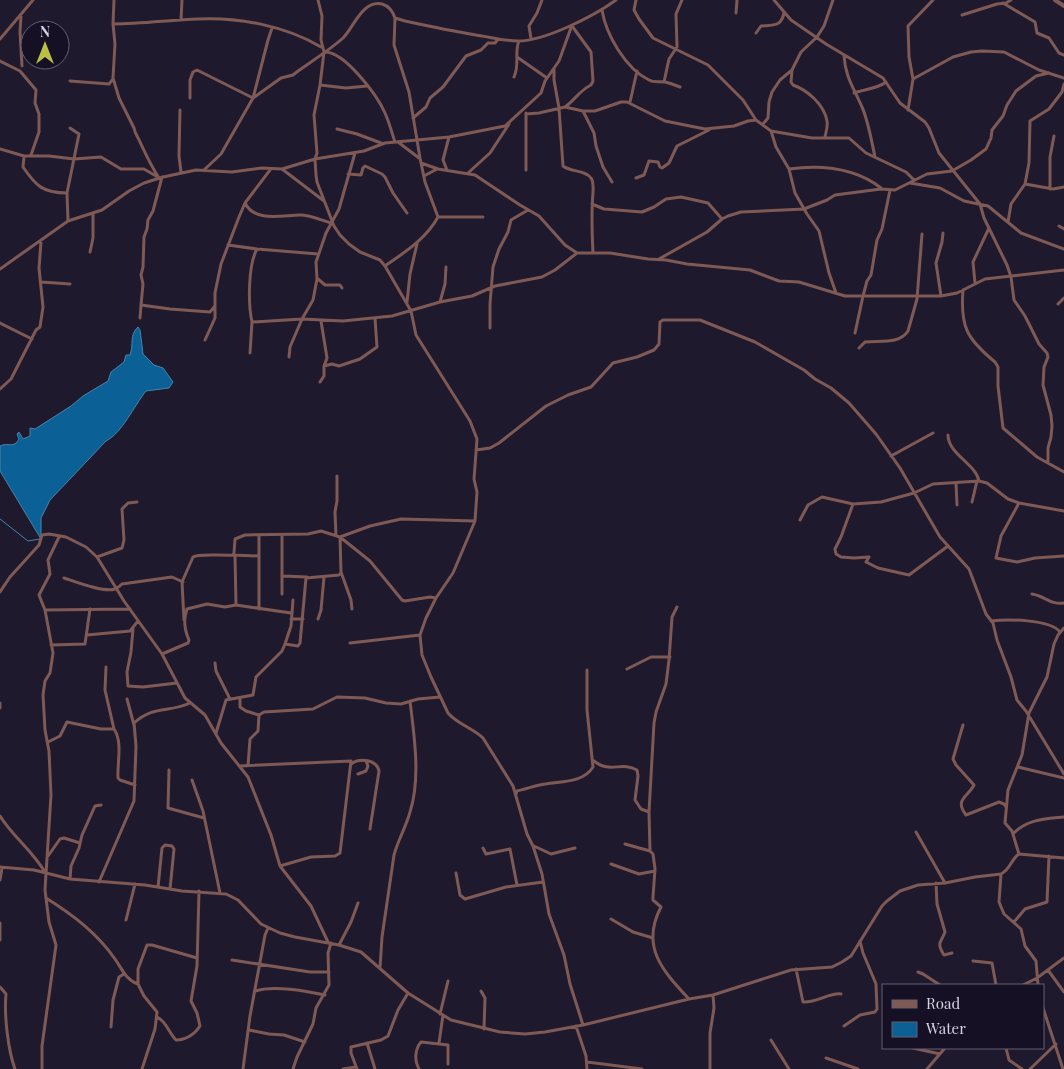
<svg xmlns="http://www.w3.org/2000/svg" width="1064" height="1069" font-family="'Playfair Display',serif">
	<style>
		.water { fill: #0b6195; stroke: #4883ac }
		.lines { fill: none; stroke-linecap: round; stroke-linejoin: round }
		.stream { stroke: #4883ac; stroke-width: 1 }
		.minor { stroke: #7f5a55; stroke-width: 3 }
		.tertiary { stroke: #7f5a55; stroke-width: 4 }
	</style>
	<rect width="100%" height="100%" fill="#1f192e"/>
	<path class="water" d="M138 327 140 330 143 354 154 365 163 368 173 382 169 388 146 391C134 406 122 433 106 441L50 500 41 518V539L0 471V446C8 442 14 449 19 439L17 434 19 432 23 439 30 436V428L35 429 71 406 83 396 108 381 111 372 124 362 126 355H130C134 344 129 335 138 327Z"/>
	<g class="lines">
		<path class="stream" d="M0 519 28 541 40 539"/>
		<path class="minor" d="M114 0 113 24 115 44 113 78 119 98 134 128C135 134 138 137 140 142 146 155 151 166 159 178
			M318 0 322 16 321 40 324 52 320 85 314 115 317 153 315 159 316 175 317 182 334 226 340 235 349 244 360 252 380 260 385 266 411 311 416 335 470 421 477 439 474 479 477 492 475 521 453 573 436 598 426 618 420 635 422 655 431 677 448 713C457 724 473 728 483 738L513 786 527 834 533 846 542 874 549 914 564 955 570 984 583 1025
			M636 0 634 10 639 19 653 38 708 65 743 100 756 120 771 131 776 147 789 169 795 193 807 214 819 231 829 273 836 293
			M774 0 791 20 826 44 883 78 900 103 925 122 929 128 939 153 980 204 984 218 1007 265 1011 277 1014 300 1025 316 1039 344 1047 353 1048 357 1044 367 1043 385 1051 415 1052 426 1051 437 1048 448V463
			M1003 3 1035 22 1037 33 1049 38 1059 53 1064 55
			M602 10C606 35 626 69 649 80 654 83 659 81 665 82 670 83 675 85 680 87
			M736 13 737 0
			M962 15 997 4 1006 3 1011 0
			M21 16 20 32 22 66
			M181 20 182 0
			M113 24C142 24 170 20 198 19 239 17 286 26 321 47
			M756 33 761 26C773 25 782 27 784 12
			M0 39 33 0
			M531 39 529 26 537 13 542 0
			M325 52C345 52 377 95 385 113 389 122 392 133 395 142
			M844 55C845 77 854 88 862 107 868 120 872 143 875 157
			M517 57 547 78
			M0 61 20 71 36 90 35 103 39 114V132L31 155
			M554 69V80L559 108 563 166C570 172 586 170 591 178 594 182 593 189 593 193 591 213 592 233 593 253
			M792 70 791 82 793 85C807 90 824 104 827 121 828 126 826 132 825 137
			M514 77C520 65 514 52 519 41
			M913 79 953 57 971 52 982 51 1004 52 1039 70 1064 78
			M70 81 109 84 113 79
			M664 82 669 59 677 47 676 14 682 0
			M320 85 346 88 367 86
			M854 93C865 89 877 89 886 82
			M190 98V80L193 72 197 70 253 98 268 40 272 28
			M630 102 637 71
			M565 107C575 100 580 90 591 85L593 81 591 52 572 26
			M180 110 179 156 181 172
			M908 110 913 79 909 57 908 26 933 0
			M583 111 594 133 596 146 603 167 612 182
			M526 113V170
			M526 114 539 113 565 107 583 111H595L621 102H627L665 121 705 129 734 126 748 121 756 120
			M413 118 426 107 430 98 443 87 466 56 481 50 488 43H495L498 39
			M763 124 768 118 769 102 772 92 780 80 792 70 801 52 817 37 824 26 833 0
			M337 129 357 134 381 143
			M771 131 812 138H849L866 153 906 172 914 180
			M398 142 419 158
			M0 149 24 156H49L74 159 101 157 121 169H144L156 176
			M355 153 339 209 326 233 316 262 317 279 313 300 302 319 343 321 392 316 440 302 472 296 495 286 542 277 555 270 577 253H610L648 259 666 260 687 264 750 270 779 281 799 282 845 296H941L957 293 985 279 1064 270
			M24 156 23 167C36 186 43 193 67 193
			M421 163 438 169 475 175 520 205 539 216 565 245 577 253
			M205 169 221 154 253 98 281 78 293 75 298 71C312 61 331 49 343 38 354 27 362 0 382 4 389 6 393 12 395 18L405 21C428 26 452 31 476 35 490 37 504 41 518 41 545 41 594 16 616 0
			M282 169 324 201
			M789 169C820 165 855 168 881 188
			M447 170 443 160 449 137
			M468 173 490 153 509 124
			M348 174 361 175 363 168 365 166 382 174 385 177 393 193 407 213
			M424 176 437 169
			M162 177 153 211 148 220 147 229 144 237 143 267 141 275 143 284 141 305 170 309 210 312 215 306V293L221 264 239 217 245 203 270 170
			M636 178 644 175 649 161 658 162 660 167 662 168 669 163 677 146 709 130
			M910 183 940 188 964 201 988 206 1021 233 1064 249
			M1025 184 1053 189 1064 187
			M1050 189V157L1054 136
			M245 203C255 223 283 215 300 215 310 215 321 220 331 223
			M592 204 604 209 642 212 654 207 666 199 681 197 708 203 722 219
			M438 217H483
			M68 221 67 193 79 134 70 128
			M1008 222 1011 204 1025 184 1029 163 1030 121 1049 109 1062 92 1064 84
			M1059 226 1064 229
			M228 245 257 249 318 254
			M257 249C248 265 248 304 252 322L302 319 290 347 289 357
			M90 252 93 238V213
			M659 259 707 232 722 219 728 216 741 212 804 209 827 200 835 195 881 189 895 190 927 174 952 171 971 160 986 149 991 138 992 130 1003 116 1007 105 1016 91 1036 76 1049 73
			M385 266C405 252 426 239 438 217L425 182 420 158 409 92 394 45 395 18
			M0 269 68 221 102 210 129 191 144 183 163 177 196 170 232 172 262 168 282 169 315 159 364 151 385 143 449 137 505 126 541 93 545 81 559 61 572 25
			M318 279 325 285H340L342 288
			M41 282 70 284
			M975 283 973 262 989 228
			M963 290C960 327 967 339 995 362L998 367V386L1003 428 1037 457 1064 472
			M941 296 936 263 942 242 943 233
			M407 302 410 274 417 244
			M440 302 445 284 446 267
			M1058 304 1064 298
			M140 318 141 305
			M321 321 327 358 324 366 332 364 339 366 360 359 377 347 375 318
			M0 323 32 339
			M490 328V304L493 267 499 249 508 232 511 220 528 210
			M855 333 863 296 867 281 871 275 877 240 882 229 890 190
			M205 340 215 318V307
			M859 348 865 342C879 340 899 345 908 331L917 299 922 234
			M250 353 252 322
			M320 382 324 376V366
			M0 389 11 379 36 330 40 327 43 307 39 268 41 242
			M948 435C948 454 976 464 979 481
			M476 450 490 448 499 443 546 406 568 395 591 387 613 363 637 357 654 350 659 344 660 322 663 320H700L755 342 804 370 815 379 831 388 849 403 876 434 900 468 940 537 969 569 986 614 993 623 997 640 1011 677 1017 700 1026 711 1064 774
			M891 456 933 433
			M956 483 957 505
			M972 502 977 481
			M1019 503 1001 536 996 558 1017 562 1035 558 1064 556
			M800 520 808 505 822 497 853 504
			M259 535V609
			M336 536 335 512 337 501V476
			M948 546 909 575 878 568 866 562 869 557 854 558 841 557 836 554 835 549 841 537 853 504 881 502 914 493 933 484 979 481 987 483 1008 499 1019 503 1064 511
			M233 555 259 556
			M235 555 236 605
			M97 557 122 548 124 540 122 509 128 503 137 502
			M341 572 351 600 352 609
			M283 576 307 577
			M64 578C76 582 104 593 115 589 118 588 120 586 122 584L172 577 183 582
			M0 592 10 577 39 545 42 535 49 534 66 537 86 547 97 557 124 601 162 654 185 698 205 715 221 743 248 777 271 835 280 866 311 906 328 942
			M282 594V535
			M1032 594C1045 596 1050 605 1064 603
			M677 607 672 617 669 660 666 684 656 712 654 723 649 812 650 851 653 854 655 869 653 897V900L661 907C640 947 663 971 689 999
			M45 610 130 609
			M291 619H303
			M318 619 321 610 324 577
			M184 620 182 582 193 557C199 553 223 556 233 555L234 553 235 539 245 535 308 534 321 531 340 537 370 561 402 600 405 601 430 597 436 598
			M991 621C1006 619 1050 619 1060 632
			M133 629 131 652 127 672 128 686 143 687 177 683
			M87 635 130 631 138 621
			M350 643 420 635
			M285 644 298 646 300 643 306 578 339 575 341 573 340 537 370 526 401 519 475 521
			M51 645 85 644 90 609
			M162 654 188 643 189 640C184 629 183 620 187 609L207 604 225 607 236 605 291 613
			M215 663 216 671 230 699
			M106 667 105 690 114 729
			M627 669 651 657H670
			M240 698V707L246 711 259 715
			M127 699 134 725
			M0 703V708
			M963 725 953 759 956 765 974 785C968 797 954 799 966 815L999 802 1004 804 1006 807
			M216 733 226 700 253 695 256 677 282 651 285 644 291 626 293 600
			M48 742 60 736 67 722 101 729H114C123 742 117 763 118 778L120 780 135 785
			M594 761C610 774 621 761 637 770L638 776 635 800 641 809 649 812
			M351 764C360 757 377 760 379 771L370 829
			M240 766 351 761 340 853 335 856 311 857 280 866
			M248 766 250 739 258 731 259 715 264 712 313 709 337 697 365 698 386 703 401 704 418 699 440 697
			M1018 767 1064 778
			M169 770 168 808 204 818
			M358 774 366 771 368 766 366 761
			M192 780 203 811 220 893
			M516 794 517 791C527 789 536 785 545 784 562 781 583 783 593 767L587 710V670
			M0 816C13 837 34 852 46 874
			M916 832 945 883
			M1013 834C1027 819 1045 819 1064 817
			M625 844 650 851
			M534 846 551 854 575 848
			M483 848 486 854 510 849 517 885
			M1019 854 1012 831 1005 823 1008 790 1022 755 1029 713 1047 677 1054 644 1058 635 1064 628
			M48 856 60 839 64 838 80 843
			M611 864 639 874 655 871
			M0 867 34 870 70 879 145 885 182 891 226 894 238 900 261 924 280 933 295 937 339 945 361 952 408 993 451 1020 500 1032 525 1034 545 1032 583 1025 689 999 713 995 791 970 832 967 842 962 851 956 882 906 887 901 900 891 918 885 945 883 975 877 1001 874C1011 869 1011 859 1019 854L1064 858
			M456 873 460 895 465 899 506 887 543 882
			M1001 874 999 902 1004 914 1021 929 1025 946 1036 961 1038 985
			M70 879 71 866 79 848 82 835 95 806 101 805
			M0 880 2 868
			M99 882 134 801 136 746 134 723C154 705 168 713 190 703
			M936 883 937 904 945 932C941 943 936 942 944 955L952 953
			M158 887 162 848 165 845 172 846 174 849 170 889
			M46 898C73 915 97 933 115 959 122 969 126 980 138 984L144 996 157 1012 155 1029 142 1069
			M611 919 633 932 653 938
			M126 920 135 884
			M1014 922 1025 909 1047 902 1049 856
			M0 923V940
			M339 945 351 922 358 903
			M232 960 310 972H329
			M973 961 992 963 996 985
			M380 968 382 937 394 855C398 840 406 827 410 812 421 778 414 735 410 701
			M796 969 803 1002C816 1003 831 992 841 994
			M1048 970 1064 992
			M918 972 923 974 940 985
			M138 984V969L147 945H152L197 958
			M1023 985 1037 978 1064 958
			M0 987 6 994C4 1015 8 1050 15 1069
			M255 991C274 985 305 991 325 995
			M481 991 485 998 484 1029
			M1043 1008 1063 1069
			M440 1014 448 981
			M157 1017C166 1021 169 1033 176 1040 186 1040 195 1034 200 1026L197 1013 191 1001 197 966 199 891
			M576 1026 586 1056 587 1069
			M844 1026 860 1015 875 1012 877 1009 876 984 863 953 860 941
			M111 1027 113 1000 119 977 124 974
			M249 1030 269 1034 284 1035 305 1042
			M771 1040 789 1069
			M367 1043 375 1069
			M439 1043 443 1015
			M913 1048 940 1054
			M1006 1048 1009 1060 1022 1069
			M826 1058 858 1069
			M587 1062 642 1069
			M42 1069V1046L56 945 49 922 45 890 51 795 49 751 45 730 43 695 45 681 50 673 53 653 45 610 39 595 50 574 48 560 59 537
			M243 1069 250 1016 265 935 268 928
			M293 1069 297 1057 313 1024 316 1008 329 985 328 953 331 943
			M343 1069 356 1067
			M357 1069 351 1053V1047L381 1040 388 1036 398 1010 408 993
			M419 1069C414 1061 415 1049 421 1042L448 1045V1064
			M710 1069V1033L714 1008 713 995
			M927 1069 945 1048
			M1030 1069 1056 1044"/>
		<path class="tertiary" d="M1055 0 1064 6"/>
	</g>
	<rect x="882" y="984" width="162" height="65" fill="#161024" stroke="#635e70"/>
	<rect x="892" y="1000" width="25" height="8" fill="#7f5a55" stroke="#635e70"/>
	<text x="926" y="1009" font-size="15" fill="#d7d3e1">Road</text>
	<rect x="892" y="1022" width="25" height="15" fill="#0b6195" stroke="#635e70"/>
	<text x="926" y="1034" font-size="15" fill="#d7d3e1">Water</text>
	<g transform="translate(45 45)"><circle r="24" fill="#161024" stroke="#635e70"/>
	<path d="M0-4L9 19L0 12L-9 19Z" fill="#bac046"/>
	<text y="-8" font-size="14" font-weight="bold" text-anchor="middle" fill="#d7d3e1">N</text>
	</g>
</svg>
